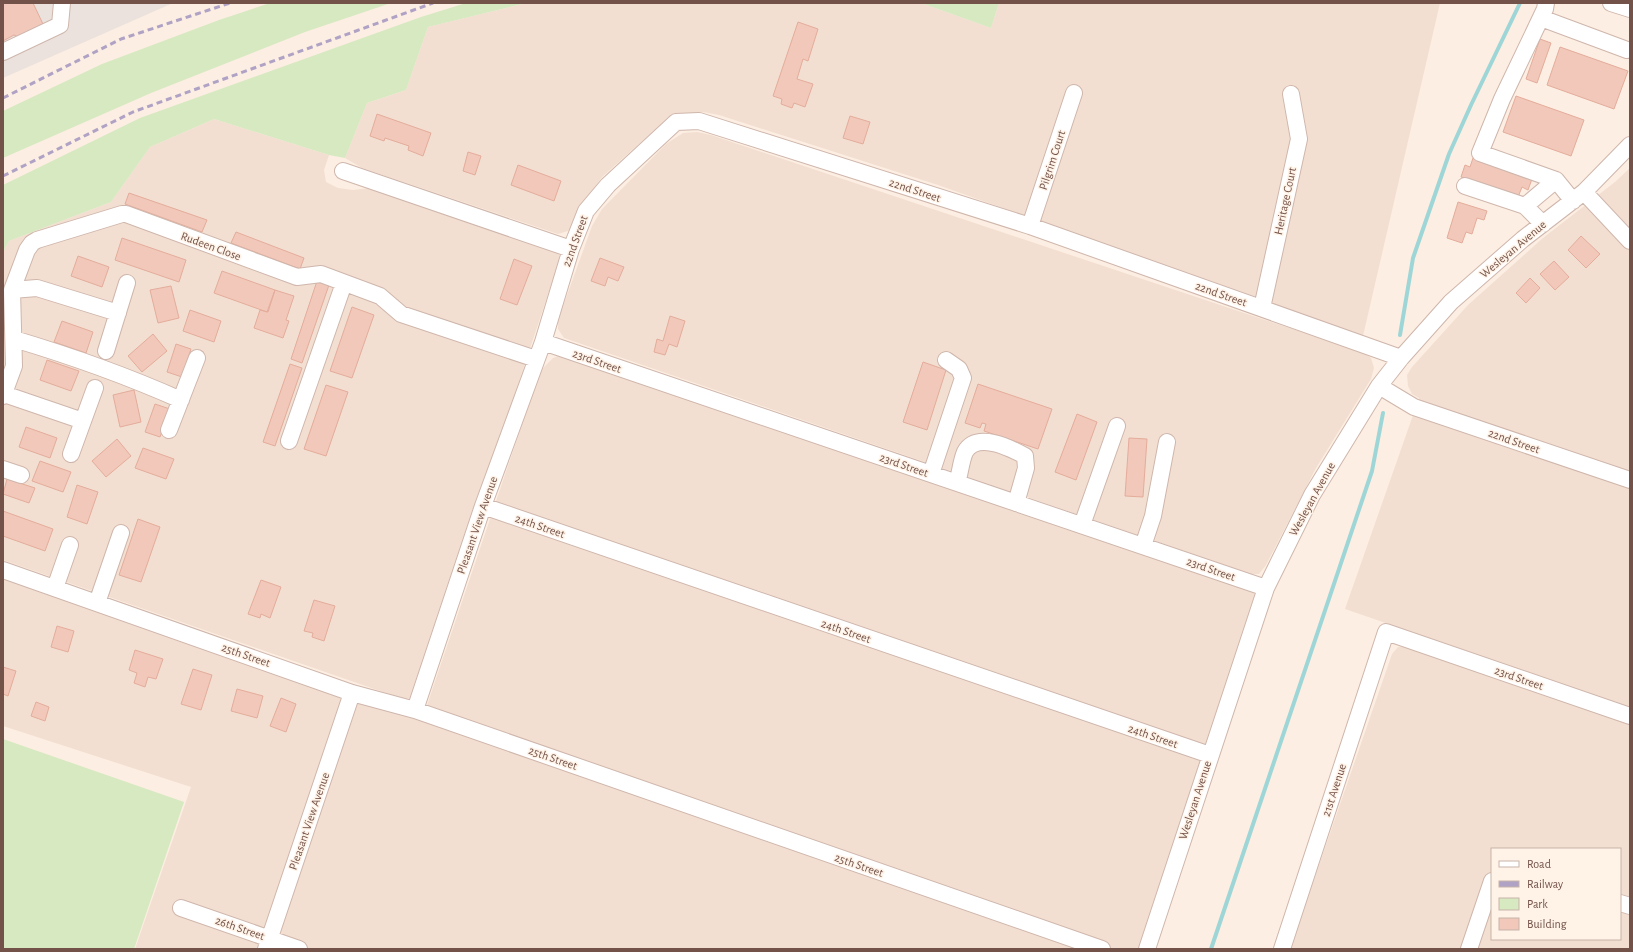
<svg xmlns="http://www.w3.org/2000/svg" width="1633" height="952" font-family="'Alegreya Sans',sans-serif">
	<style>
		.residential { fill: #f3dfd1; fill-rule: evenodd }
		.industrial { fill: #ebe2dd }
		.green { fill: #d7e9c1 }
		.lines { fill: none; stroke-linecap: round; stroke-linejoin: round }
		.stream { stroke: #9ed6d7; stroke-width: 4 }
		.building { fill: #f1c8ba; stroke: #e4ac9b }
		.minor-casing { stroke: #cfb6ac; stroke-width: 18 }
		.minor { stroke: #fff; stroke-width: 16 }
		.rail { stroke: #afa2c5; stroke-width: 3; stroke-dasharray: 6 4; stroke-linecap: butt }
		.labels { text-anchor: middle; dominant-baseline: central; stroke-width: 3; stroke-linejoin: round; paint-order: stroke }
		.street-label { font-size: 12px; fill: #735249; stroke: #fff3e8 }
	</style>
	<rect width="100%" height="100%" fill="#fceee2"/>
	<path class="residential" d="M526 3H921L991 28 999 3H1440L1363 336 938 185 719 115 703 112 670 116 602 177 588 197 574 224 568 231 558 234 362 168 345 158 367 103 406 90 428 27Z
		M214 119 329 155 324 170 326 182 338 188 353 190 370 188 424 208 558 252 560 258 417 690 412 698 403 699 3 560V252L9 241 111 202 150 147Z
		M697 132 711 135 1364 353 1371 358 1374 368 1371 379 1316 468 1266 565 1259 574H1251L564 338 558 329V320L592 226 602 209 666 144 683 133Z
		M1630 168V707L1345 609 1419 398 1412 394 1408 386 1407 375 1412 367 1468 305 1543 238 1615 182Z
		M561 355 1256 592 1257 598 1141 949H135L191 787 3 726V579L368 706 422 720 540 371 553 358Z
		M1406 646 1630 723V949H1290L1392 654 1398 647ZM1492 849H1620V939H1492Z"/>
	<path class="industrial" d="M3 3H173L3 78Z"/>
	<path class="green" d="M270 3H391L305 32 151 93 3 158V111L102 64 219 20Z
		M466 3H526L428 27 406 90 367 103 345 158 329 155 214 119 150 147 111 202 9 241 3 252V185L140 118 421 17Z
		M921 3H999L991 28Z
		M3 739 184 802 134 949H3Z"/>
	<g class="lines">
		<path class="stream" d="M1400 335 1413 258 1449 154 1471 105 1520 3
			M1211 949 1372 471 1383 413"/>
	</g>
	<path class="building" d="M3 3H33L43 24 18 37 14 35 3 41Z
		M798 22 818 29 808 61 803 59 797 79 813 84 805 107 794 103 792 108 781 104 782 99 773 96Z
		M1540 39 1551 43 1537 83 1526 79Z
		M1560 47 1628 71 1614 109 1547 85Z
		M1516 96 1584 120 1571 156 1503 132Z
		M377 114 431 133 423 156 408 150 409 146 385 138 384 141 370 136Z
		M850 116 870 122 863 144 843 138Z
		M468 152 481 156 475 175 463 171Z
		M1473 158 1532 179 1528 190 1522 187 1518 197 1461 177 1465 165 1470 167Z
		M518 165 561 181 554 201 511 185Z
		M129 193 207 220 202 232 125 204Z
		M1458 202 1487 211 1484 220 1477 218 1472 234 1466 232 1462 243 1447 238Z
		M236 232 304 258 300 269 231 243Z
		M1581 236 1600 254 1586 268 1568 250Z
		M122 238 186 260 179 282 115 260Z
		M78 256 109 267 102 287 71 276Z
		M600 258 624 267 618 281 608 277 605 286 591 281Z
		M514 259 532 266 517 305 500 299Z
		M1554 261 1569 277 1555 290 1540 274Z
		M222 271 275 290 267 312 214 293Z
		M1530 278 1540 288 1526 303 1516 293Z
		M317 281 329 285 302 363 291 359Z
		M171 286 179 318 158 323 150 290Z
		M275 290 294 296 286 320 289 321 283 338 254 328 260 310 268 312Z
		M352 307 374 315 352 378 330 371Z
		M190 310 221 321 214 342 183 331Z
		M670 316 685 321 677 347 669 344 665 355 654 352 657 339 663 341Z
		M62 321 93 332 86 353 54 342Z
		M153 334 167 351 142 372 128 356Z
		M176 344 191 349 182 377 167 372Z
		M47 360 79 371 71 391 40 380Z
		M923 362 946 370 927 430 903 422Z
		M290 364 302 368 275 446 263 442Z
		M978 384 1052 409 1038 449 984 431 986 424 982 423 980 428 965 423Z
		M326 385 348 392 326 456 304 449Z
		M134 390 141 422 120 427 113 395Z
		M155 404 170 409 160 437 145 432Z
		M1077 414 1097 422 1076 480 1055 472Z
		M26 427 57 438 50 458 19 447Z
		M1129 438 1147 439 1143 497 1125 496Z
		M117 439 131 456 106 477 92 461Z
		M143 448 174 459 166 479 135 468Z
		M40 461 71 472 63 492 32 481Z
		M7 479 35 488 29 503 3 494Z
		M77 485 98 492 87 524 67 517Z
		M3 511 53 529 45 551 3 536Z
		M138 519 160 527 141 582 119 575Z
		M261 580 281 587 270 618 261 614 260 618 248 614Z
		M314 600 335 606 324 641 312 637 313 633 304 631Z
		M57 626 74 631 68 652 51 647Z
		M135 650 163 659 156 679 148 677 145 687 134 683 137 673 129 670Z
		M3 667 16 671 8 696 3 694Z
		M193 669 212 675 201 710 181 704Z
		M237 689 263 696 257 718 231 711Z
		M281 698 296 704 286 732 270 726Z
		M36 702 49 707 45 721 31 716Z"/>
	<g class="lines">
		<g class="minor-casing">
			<path id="minor" d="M1546 3 1545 9 1502 99 1480 153 1556 180 1573 201
				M1611 3 1630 9
				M1541 18 1627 50
				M3 52 60 25 62 3
				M343 171 571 249
				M1465 186 1525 206
				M1584 192 1630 241
				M1543 224 1525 206 1556 180
				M1030 226 1074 93
				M12 290 37 288 118 313
				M1262 308 1299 139 1291 94
				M14 339C71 356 127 376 181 400
				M543 342 1266 588
				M106 351 127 283
				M1379 386 1414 407 1630 480
				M4 394 83 421 95 388
				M3 396 14 366 12 290 27 250 32 243 37 240 122 214H126L297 277 321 274 380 296 401 314 536 359
				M169 430 197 358
				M289 441 344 283
				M71 454 83 421
				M3 469 21 475
				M931 474 963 378 959 369 946 360
				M957 483C960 474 961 461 965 452 977 431 1010 448 1025 456L1026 468 1016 503
				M483 506 1210 755
				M1082 525 1117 426
				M1143 546 1153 516 1167 442
				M3 570 352 693 415 710 1102 949
				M55 588 70 545
				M97 603 121 533
				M415 710 483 506 543 342 571 249 586 211 608 185 676 122 699 121 1030 226 1401 358
				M1620 903 1630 906
				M181 908 299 949
				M266 949 352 693
				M1147 949 1266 588 1312 495 1379 386 1401 358 1451 302 1523 239 1584 192 1630 145
				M1282 949 1386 632 1630 716
				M1469 949 1492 881"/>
		</g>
		<use href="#minor" class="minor"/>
		<path class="rail" d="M3 98 121 39 230 3
			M3 176 133 112 433 3"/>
	</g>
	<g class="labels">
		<g class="street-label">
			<text transform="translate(1052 160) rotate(-72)">Pilgrim Court</text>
			<text transform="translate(915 190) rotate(18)">22nd Street</text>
			<text transform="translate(1285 201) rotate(-78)">Heritage Court</text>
			<text transform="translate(575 241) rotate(-70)">22nd Street</text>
			<text transform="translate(211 246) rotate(20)">Rudeen Close</text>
			<text transform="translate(1513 249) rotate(-40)">Wesleyan Avenue</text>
			<text transform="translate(1221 294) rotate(19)">22nd Street</text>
			<text transform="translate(597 361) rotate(19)">23rd Street</text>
			<text transform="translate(1514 441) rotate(19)">22nd Street</text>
			<text transform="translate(904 465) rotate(19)">23rd Street</text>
			<text transform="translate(1312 499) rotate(-61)">Wesleyan Avenue</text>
			<text transform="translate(477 525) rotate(-71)">Pleasant View Avenue</text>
			<text transform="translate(540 526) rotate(19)">24th Street</text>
			<text transform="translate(1211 569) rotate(19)">23rd Street</text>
			<text transform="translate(846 631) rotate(19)">24th Street</text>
			<text transform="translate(246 655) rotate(19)">25th Street</text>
			<text transform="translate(1519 678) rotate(19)">23rd Street</text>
			<text transform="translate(1153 736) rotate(19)">24th Street</text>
			<text transform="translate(553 758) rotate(19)">25th Street</text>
			<text transform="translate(1334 790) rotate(-72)">21st Avenue</text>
			<text transform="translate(1195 800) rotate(-72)">Wesleyan Avenue</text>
			<text transform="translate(309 821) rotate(-71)">Pleasant View Avenue</text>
			<text transform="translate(859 865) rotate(19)">25th Street</text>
			<text transform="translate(240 928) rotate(19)">26th Street</text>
		</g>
	</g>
	<rect width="1633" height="952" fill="none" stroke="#735249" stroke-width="8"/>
	<rect x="1491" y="848" width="130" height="92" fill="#fff3e8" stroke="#c7b3a8"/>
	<rect x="1499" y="861" width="20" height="6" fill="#ffffff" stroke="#c7b3a8"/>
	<text x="1527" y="868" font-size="12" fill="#735249">Road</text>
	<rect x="1499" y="881" width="20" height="6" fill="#afa2c5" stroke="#c7b3a8"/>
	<text x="1527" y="888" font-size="12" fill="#735249">Railway</text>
	<rect x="1499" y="898" width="20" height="12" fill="#d7e9c1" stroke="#c7b3a8"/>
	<text x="1527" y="908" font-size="12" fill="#735249">Park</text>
	<rect x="1499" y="918" width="20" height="12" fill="#f1c8ba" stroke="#c7b3a8"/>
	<text x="1527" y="928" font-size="12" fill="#735249">Building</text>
</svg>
